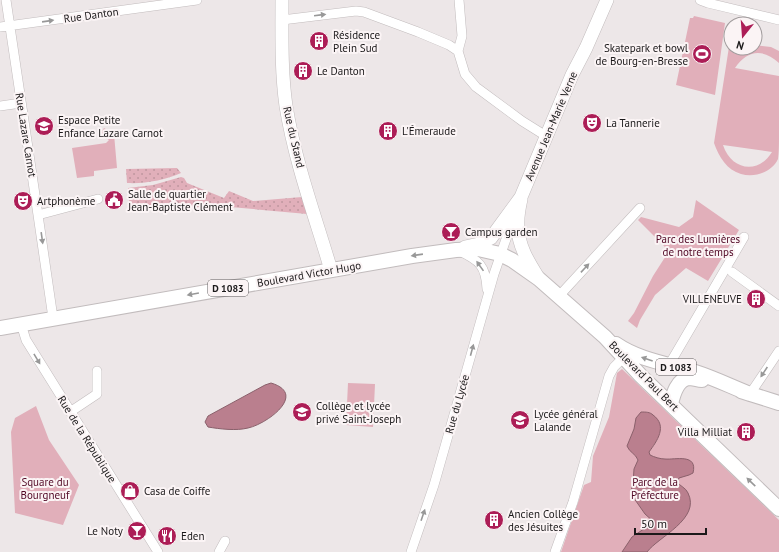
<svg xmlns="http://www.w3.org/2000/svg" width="779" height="552" font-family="'PT Sans',sans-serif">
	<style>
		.grass { fill: url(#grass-dots) }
		.green { fill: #e1afba; fill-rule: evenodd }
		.water { fill: #ba7f8e; stroke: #8a606b }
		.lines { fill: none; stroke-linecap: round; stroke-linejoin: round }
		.street-casing { stroke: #c2bcbd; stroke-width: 10 }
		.secondary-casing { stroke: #c2bcbd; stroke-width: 14 }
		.primary-casing { stroke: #c2bcbd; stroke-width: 16 }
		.street { stroke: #fff; stroke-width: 9 }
		.secondary { stroke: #fff; stroke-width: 13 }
		.primary { stroke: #fff; stroke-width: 14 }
		.oneway { fill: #989898 }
		.labels { text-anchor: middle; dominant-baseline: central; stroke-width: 4; stroke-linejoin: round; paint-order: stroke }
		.shield { fill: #fbf4f5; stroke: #5e5b5c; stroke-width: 1 }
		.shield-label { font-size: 10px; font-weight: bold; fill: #1b191a }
		.street-label { font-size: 11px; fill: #1b191a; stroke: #fbf4f5 }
		.poi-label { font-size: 11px; fill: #1b191a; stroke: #fbf4f5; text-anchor: start }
		.park-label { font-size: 11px; fill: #510825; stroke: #fbf4f5 }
	</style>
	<defs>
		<pattern id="grass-dots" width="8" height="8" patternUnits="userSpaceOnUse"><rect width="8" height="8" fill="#e1afba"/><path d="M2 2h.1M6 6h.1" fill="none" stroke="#c0969f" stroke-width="1.8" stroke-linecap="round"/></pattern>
	</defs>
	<rect width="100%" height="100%" fill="#ede7e8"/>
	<path class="grass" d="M177 168 181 173C165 180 145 184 127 183L126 169Z
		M181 177 184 178 187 183 224 198 229 191 253 201 302 197 307 214 219 206 130 211 128 188 153 185Z"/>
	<path class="green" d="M694 16 725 23 715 95 676 85 690 18H693Z
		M731 34V48H737V54L743 48H755V45L771 47 779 51V63C763 48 747 50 735 68L779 76C779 96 779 117 779 137 779 143 779 153 778 159 772 172 755 178 741 174 727 170 719 157 714 143ZM723 145 772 152C758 175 731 170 723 145Z
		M104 128 114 134 117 168 94 171V176L77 178 72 148 106 143 109 140 100 134Z
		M696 200 739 230 708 281 686 268 655 295 640 320 637 328 628 321 634 313 653 276 669 251 638 220 641 217 679 227 693 217Z
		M622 369 779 520V552H561L584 485 591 482 593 456 609 417 617 373Z
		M348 383 375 384 373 427 346 425Z
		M36 406 49 440 79 485 63 525 15 513 11 432 15 418Z"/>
	<path class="water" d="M271 383C308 394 267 424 248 428 236 431 220 429 208 427L205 422 208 416 265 385Z
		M641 412C646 412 650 412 653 415 668 426 657 441 649 452L650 455C654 457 660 459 665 459 675 460 698 453 693 473L689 475 679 478 677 482C680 486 686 488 688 493 701 519 658 537 647 552H622L632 537 654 522 645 514 631 494V491L633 483 634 469 638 460C636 454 629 452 627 446L634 429 636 418Z"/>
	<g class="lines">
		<g class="street-casing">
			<path id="street" d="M6 0 38 215 53 318
				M700 0 708 3 779 20
				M282 20 356 11 364 12 418 32 449 45 458 51 465 74 476 87 522 121 546 136
				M0 27 197 0
				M458 51 462 36 459 0
				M0 106 21 103
				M38 215 98 199
				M459 251C479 260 486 266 487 289
				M732 272 779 306
				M559 296 640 208
				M21 324 26 340 158 552
				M669 365 744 237
				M750 394 779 351
				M70 412 97 394V371
				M219 552 225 541
				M411 552 434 485 494 274 515 213
				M555 552 573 502 609 376 614 367 623 358"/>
		</g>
		<g class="secondary-casing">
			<path id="secondary" d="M282 0C282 35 281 71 286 106 295 162 315 216 331 270
				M521 199C519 208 517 218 518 227 518 246 529 263 539 279
				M465 247 479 244 491 238 521 197 572 75 586 48 607 0"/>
		</g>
		<g class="primary-casing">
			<path id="primary" d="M0 328 412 256 456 250 478 249 500 254 512 260 539 279 605 337 641 376 779 509
				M616 344C639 360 669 364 695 372 714 378 732 387 750 394
				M741 391 779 403
				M671 404C673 395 677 379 689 378 693 378 698 380 702 380"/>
		</g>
		<use href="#street" class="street"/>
		<use href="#secondary" class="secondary"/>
		<use href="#primary" class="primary"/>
	</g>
	<defs><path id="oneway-solid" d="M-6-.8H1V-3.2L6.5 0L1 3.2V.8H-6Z"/></defs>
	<g class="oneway">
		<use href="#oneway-solid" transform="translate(320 15) rotate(-7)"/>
		<use href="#oneway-solid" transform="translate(48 21) rotate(-8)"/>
		<use href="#oneway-solid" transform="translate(42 238) rotate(82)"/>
		<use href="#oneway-solid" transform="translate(417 255) rotate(172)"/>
		<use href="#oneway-solid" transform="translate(480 266) rotate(-125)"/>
		<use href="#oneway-solid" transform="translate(585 268) rotate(-47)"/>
		<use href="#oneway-solid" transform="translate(193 294) rotate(170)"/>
		<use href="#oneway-solid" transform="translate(472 350) rotate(-75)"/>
		<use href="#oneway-solid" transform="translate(37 359) rotate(59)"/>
		<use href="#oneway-solid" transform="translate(647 359) rotate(-161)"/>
		<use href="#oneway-solid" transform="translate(764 372) rotate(124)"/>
		<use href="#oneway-solid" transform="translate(751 482) rotate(-136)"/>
		<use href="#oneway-solid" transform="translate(423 515) rotate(-71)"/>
	</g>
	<defs>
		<g id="building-disc" transform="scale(1)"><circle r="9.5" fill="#ac1d56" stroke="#fbf4f5"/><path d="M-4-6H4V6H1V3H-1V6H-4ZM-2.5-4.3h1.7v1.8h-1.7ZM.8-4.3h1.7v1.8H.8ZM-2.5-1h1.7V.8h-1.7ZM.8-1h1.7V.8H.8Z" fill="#fff"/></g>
		<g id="stadium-disc" transform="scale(1)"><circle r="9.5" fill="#ac1d56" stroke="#fbf4f5"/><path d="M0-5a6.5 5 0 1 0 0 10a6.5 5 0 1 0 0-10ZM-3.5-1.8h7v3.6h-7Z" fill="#fff"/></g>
		<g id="theatre-disc" transform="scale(1)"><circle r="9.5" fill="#ac1d56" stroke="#fbf4f5"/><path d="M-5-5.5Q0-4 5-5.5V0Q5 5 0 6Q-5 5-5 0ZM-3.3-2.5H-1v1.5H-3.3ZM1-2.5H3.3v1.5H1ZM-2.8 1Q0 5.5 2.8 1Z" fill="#fff"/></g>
		<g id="school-disc" transform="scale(1)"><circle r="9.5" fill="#ac1d56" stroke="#fbf4f5"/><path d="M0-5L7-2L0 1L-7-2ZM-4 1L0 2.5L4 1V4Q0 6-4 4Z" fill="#fff"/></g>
		<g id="civic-disc" transform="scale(1)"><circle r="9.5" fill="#ac1d56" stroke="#fbf4f5"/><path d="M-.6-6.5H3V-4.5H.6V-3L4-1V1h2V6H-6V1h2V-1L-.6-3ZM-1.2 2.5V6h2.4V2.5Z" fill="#fff"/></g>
		<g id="bar-disc" transform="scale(1)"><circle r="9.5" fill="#ac1d56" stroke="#fbf4f5"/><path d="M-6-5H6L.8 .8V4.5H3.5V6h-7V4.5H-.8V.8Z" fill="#fff"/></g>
		<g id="shop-disc" transform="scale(1)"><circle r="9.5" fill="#ac1d56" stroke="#fbf4f5"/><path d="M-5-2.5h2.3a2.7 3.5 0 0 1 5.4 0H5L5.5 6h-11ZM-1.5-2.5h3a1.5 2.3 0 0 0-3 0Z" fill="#fff"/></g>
		<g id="restaurant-disc" transform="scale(1)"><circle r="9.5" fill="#ac1d56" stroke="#fbf4f5"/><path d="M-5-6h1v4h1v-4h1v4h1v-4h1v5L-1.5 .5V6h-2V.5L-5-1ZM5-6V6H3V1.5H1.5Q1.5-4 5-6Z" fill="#fff"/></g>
	</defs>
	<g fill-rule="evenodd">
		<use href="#building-disc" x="319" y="41"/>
		<use href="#stadium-disc" x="702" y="54"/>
		<use href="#building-disc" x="303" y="71"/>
		<use href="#theatre-disc" x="592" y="123"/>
		<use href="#school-disc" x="44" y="126"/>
		<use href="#building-disc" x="388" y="131"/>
		<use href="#civic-disc" x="114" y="200"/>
		<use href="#theatre-disc" x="23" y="201"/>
		<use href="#bar-disc" x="451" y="232"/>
		<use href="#building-disc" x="756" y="299"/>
		<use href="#school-disc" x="302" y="412"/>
		<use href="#school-disc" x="520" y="420"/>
		<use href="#building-disc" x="746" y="432"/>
		<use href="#shop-disc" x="130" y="491"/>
		<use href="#building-disc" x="494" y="520"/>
		<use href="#bar-disc" x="137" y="531"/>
		<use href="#restaurant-disc" x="167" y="536"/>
	</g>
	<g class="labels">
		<g class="shield">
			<rect x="208" y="280" width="40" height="16" rx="3"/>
			<rect x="656" y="359" width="40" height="16" rx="3"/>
		</g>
		<g class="shield-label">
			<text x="228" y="288">D 1083</text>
			<text x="676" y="367">D 1083</text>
		</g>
		<g class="street-label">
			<text transform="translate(91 15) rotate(-8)">Rue Danton</text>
			<text transform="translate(551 126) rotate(-67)">Avenue Jean-Marie Verne</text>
			<text transform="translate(26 135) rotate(81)">Rue Lazare Carnot</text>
			<text transform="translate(294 137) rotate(77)">Rue du Stand</text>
			<text transform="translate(309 274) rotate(-10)">Boulevard Victor Hugo</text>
			<text transform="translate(644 376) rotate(45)">Boulevard Paul Bert</text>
			<text transform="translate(457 404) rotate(-74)">Rue du Lycée</text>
			<text transform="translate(87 439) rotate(58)">Rue de la République</text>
		</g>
		<g class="poi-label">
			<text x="333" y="35">Résidence<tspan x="333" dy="13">Plein Sud</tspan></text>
			<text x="688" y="48" text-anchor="end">Skatepark et bowl<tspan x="688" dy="13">de Bourg-en-Bresse</tspan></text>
			<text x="317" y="71">Le Danton</text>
			<text x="58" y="120">Espace Petite<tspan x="58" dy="13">Enfance Lazare Carnot</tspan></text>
			<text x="606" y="123">La Tannerie</text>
			<text x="402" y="131">L'Émeraude</text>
			<text x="128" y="194">Salle de quartier<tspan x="128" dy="13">Jean-Baptiste Clément</tspan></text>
			<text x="37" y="201">Artphonème</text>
			<text x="465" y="232">Campus garden</text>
			<text x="742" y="299" text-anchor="end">VILLENEUVE</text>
			<text x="316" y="406">Collège et lycée<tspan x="316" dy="13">privé Saint-Joseph</tspan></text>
			<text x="534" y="414">Lycée général<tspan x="534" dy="13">Lalande</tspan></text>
			<text x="732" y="432" text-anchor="end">Villa Milliat</text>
			<text x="144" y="491">Casa de Coiffe</text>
			<text x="508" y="514">Ancien Collège<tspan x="508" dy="13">des Jésuites</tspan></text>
			<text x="123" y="531" text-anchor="end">Le Noty</text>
			<text x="181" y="536">Eden</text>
		</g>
		<g class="park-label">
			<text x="698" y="239">Parc des Lumières<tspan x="698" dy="13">de notre temps</tspan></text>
			<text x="45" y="482">Square du<tspan x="45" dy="13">Bourgneuf</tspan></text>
			<text x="655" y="482">Parc de la<tspan x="655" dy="13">Préfecture</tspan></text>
		</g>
	</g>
	<g transform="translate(743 36) rotate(197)"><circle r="19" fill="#fbf4f5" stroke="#a19c9d"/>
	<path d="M0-3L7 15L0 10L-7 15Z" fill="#ac1d56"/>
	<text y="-6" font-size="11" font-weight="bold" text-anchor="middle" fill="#1b191a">N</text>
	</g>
	<path d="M635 528v6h71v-6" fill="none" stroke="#1b191a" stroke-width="2"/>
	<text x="641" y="528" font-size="12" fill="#1b191a" stroke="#fbf4f5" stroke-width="3" paint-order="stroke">50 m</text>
</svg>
